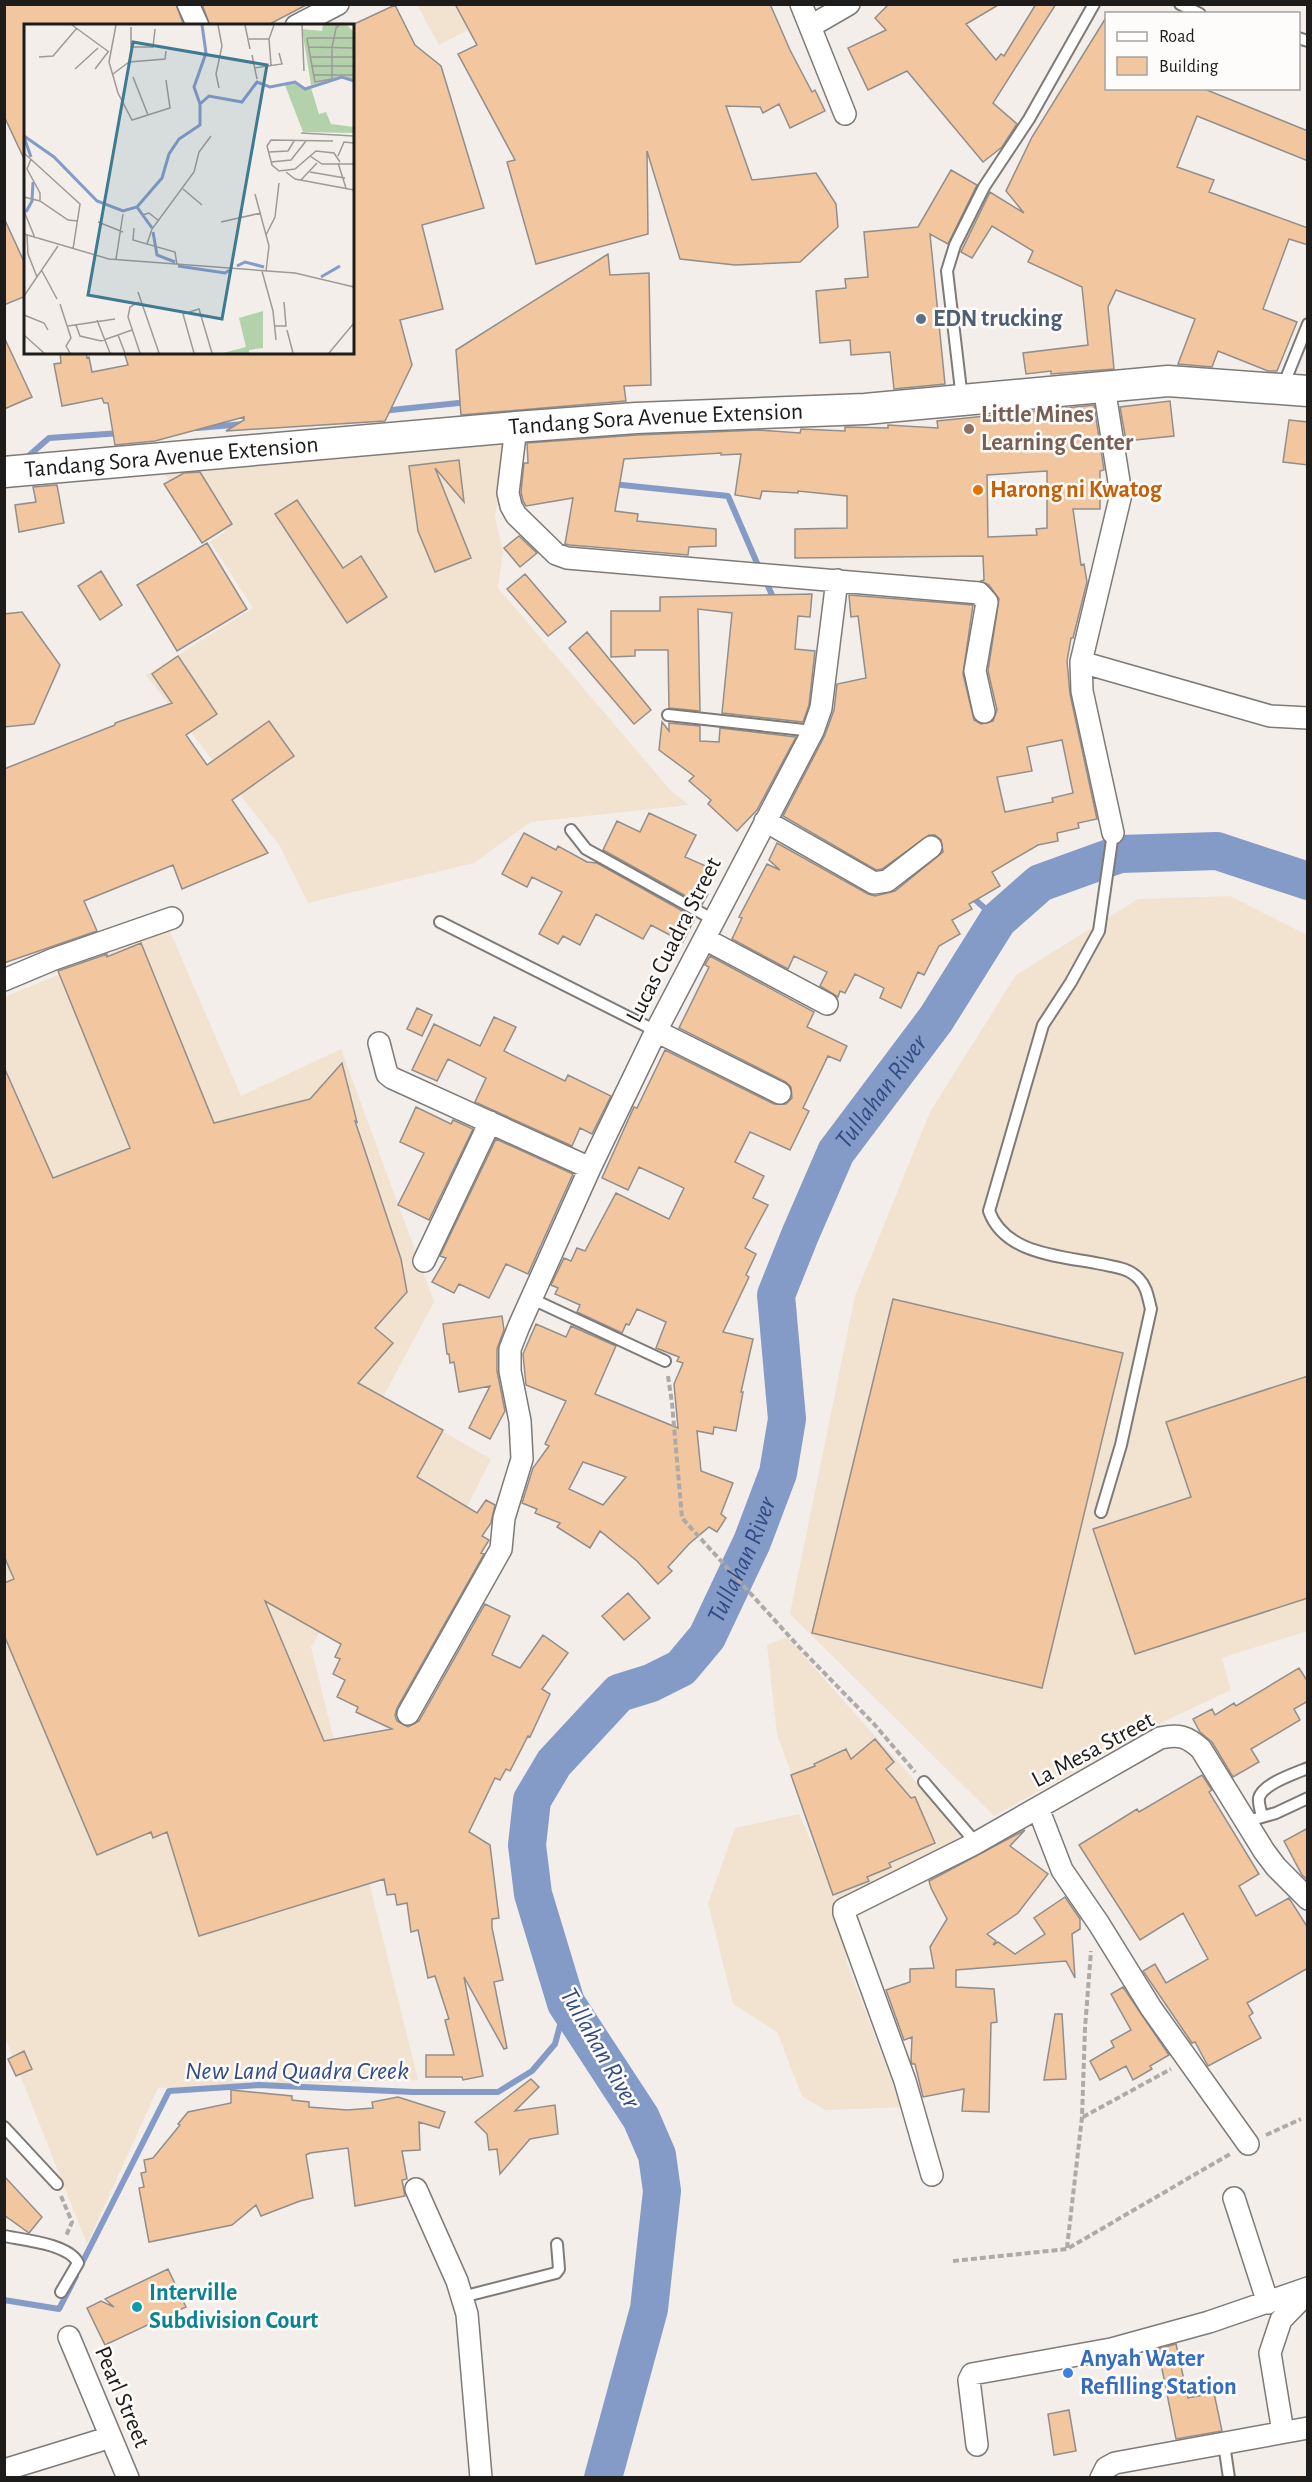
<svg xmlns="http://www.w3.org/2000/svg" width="1312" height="2482" font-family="'Alegreya Sans',sans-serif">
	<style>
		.industrial { fill: #f1e3d0 }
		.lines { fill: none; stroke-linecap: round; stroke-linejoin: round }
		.stream { stroke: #849ac7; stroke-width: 6 }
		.river { stroke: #849ac7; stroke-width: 38 }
		.building { fill: #f2c69f; stroke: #928e8b; stroke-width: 1.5; fill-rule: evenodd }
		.service-casing { stroke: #7e7a77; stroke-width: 14 }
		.minor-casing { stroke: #7e7a77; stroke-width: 24 }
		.secondary-casing { stroke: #7e7a77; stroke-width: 33 }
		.path { stroke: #aeaaa7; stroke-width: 4; stroke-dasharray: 6 3; stroke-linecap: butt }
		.service { stroke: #fff; stroke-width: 10 }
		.minor { stroke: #fff; stroke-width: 21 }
		.secondary { stroke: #fff; stroke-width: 30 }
		.service-dot { fill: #5c6f8a; stroke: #fefcfa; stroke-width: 2 }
		.education-dot { fill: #8d6e63; stroke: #fefcfa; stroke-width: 2 }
		.food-dot { fill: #e8710a; stroke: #fefcfa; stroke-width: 2 }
		.culture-dot { fill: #0f9aa8; stroke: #fefcfa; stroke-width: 2 }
		.shop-dot { fill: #3f7fe0; stroke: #fefcfa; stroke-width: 2 }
		.labels { text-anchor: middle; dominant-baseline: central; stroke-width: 5; stroke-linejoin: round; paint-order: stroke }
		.service-label { font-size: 24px; font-weight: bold; fill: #4e5e75; stroke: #fefcfa; text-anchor: start }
		.education-label { font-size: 24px; font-weight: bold; fill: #785e54; stroke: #fefcfa; text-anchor: start }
		.street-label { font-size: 24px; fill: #1d1c1a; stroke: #fefcfa }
		.food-label { font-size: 24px; font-weight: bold; fill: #c56008; stroke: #fefcfa; text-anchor: start }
		.culture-label { font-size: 24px; font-weight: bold; fill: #0d838f; stroke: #fefcfa; text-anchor: start }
		.shop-label { font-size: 24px; font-weight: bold; fill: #366cbe; stroke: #fefcfa; text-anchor: start }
		.water-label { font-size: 26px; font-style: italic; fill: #314b85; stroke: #fefcfa }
		.inset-river { fill: none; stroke: #849ac7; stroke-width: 3 }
		.inset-road { fill: none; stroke: #9d9a97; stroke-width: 1.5 }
		.view { fill: #3e7a91; fill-opacity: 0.15; stroke: #3e7a91; stroke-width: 3 }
		.inset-edge { fill: none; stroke: #1d1c1a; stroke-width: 3 }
	</style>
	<rect width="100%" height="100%" fill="#f3eeea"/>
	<path class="industrial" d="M417 5H516L439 45Z
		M507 444 495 517 503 551 498 588 672 792 689 805 531 822 474 863 308 903 280 846 146 675 253 608 210 542 226 531 210 507 194 518 159 466 235 467Z
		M1230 896 1307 935V1631L1222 1658 1231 1690 1167 1720 994 1816 790 1614 855 1296 930 1112 1016 975 1138 899Z
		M169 929 241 1096 341 1049 434 1302 383 1397 491 1459 467 1507 411 1479 311 1647 418 2080 158 2088 87 2244 5 2037V997Z
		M787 1637 963 1835 942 1850 838 1905 777 1734 767 1645Z
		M799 1814 826 1875 841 1918 847 1963 895 2090 909 2107 825 2110 802 2096 777 2032 733 2004 708 1903 735 1828Z"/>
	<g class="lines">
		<path class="stream" d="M382 411 468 402
			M197 428 244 424
			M25 459 49 438 121 433
			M612 484 728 496 760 570
			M765 579 775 602
			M971 896 998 920
			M80 2267 169 2091 259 2085 413 2092H498L532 2071 555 2044 566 2003
			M4 2300 59 2309 76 2276"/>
		<path class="river" id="s1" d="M603 2478 649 2309 662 2191 657 2155 641 2118 566 2003 533 1894 527 1845 532 1800 554 1763 619 1693 651 1683 681 1668 707 1637 752 1542 778 1473 787 1419 776 1295 800 1235 836 1152 936 1019 998 920 1040 883 1120 854 1217 851 1308 881"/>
	</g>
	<path class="building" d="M4 4H176L184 26H26V163L4 116Z
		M202 4H308L266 26H210Z
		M455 4H770L790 50 812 92 815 90 825 111 790 128 779 104 763 113 760 107 726 106 752 180 816 173 836 204 838 227 800 262 735 265 680 259 647 151 648 234 536 264 507 162 515 160 458 54 477 45Z
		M889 4H1000L966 24 996 60 1001 54 1004 56 1036 4H1056L993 103 1017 124 1002 147 983 162 907 71 868 90 848 48 886 30 875 18Z
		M395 5 415 45 441 66 484 208 422 225 443 309 400 320 412 365 385 421 226 431 244 420V417L155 441 115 445 108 403H104L102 398 62 406 54 364 61 363 60 352H86L87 358 89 357 92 372 128 365 124 352H352V25Z
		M1107 16V88H1202L1308 131V161L1197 116 1177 167 1214 180 1209 192 1308 228V245L1289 239 1263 309 1297 322 1277 371H1268L1218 351 1212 367 1178 364 1195 319 1116 290 1108 307 1114 369 1051 374V371L1026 374 1023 353 1088 345 1082 287 1028 262 1033 251 992 226 972 258 961 252 990 192 1024 213 1006 191 1032 137Z
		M951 170 977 185 948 244 930 234 945 384 894 389 890 352 851 355 850 340 820 343 816 291 846 288 845 279 868 277 864 232 918 227Z
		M4 218 26 266V296L4 305Z
		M608 254 610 275 649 273 651 385 624 386 626 401 461 415 456 350Z
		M4 337 32 397 4 409Z
		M1170 401 1174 436 1126 441 1120 407Z
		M1094 405 1104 470 1100 471V509H1073L1081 565 1084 564 1087 582 1073 638H1071L1067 661 1070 694 1097 819 1078 823 1079 828 1057 833 1058 841 1038 845 992 872 1000 886 969 904 972 909 952 920 960 934 939 946 924 975 918 972 901 1008 880 998 884 988 855 974 845 993 840 991 838 997 820 986 827 972 794 956 788 969 732 939 742 918 739 917 767 864 780 870 769 860 777 843 868 894 875 896 895 891 943 852 941 840 935 835H929L882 869 876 870 783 816 825 735 834 710 837 684 866 678 858 616 851 617 849 595 973 605 963 674 974 720 981 724 993 721 997 710 988 671 999 599 989 585 981 581 984 580 983 556 795 558V529L847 528V496L798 491V493L762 491 760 499 735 495 741 454 721 455V453L624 459 615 511 638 514 637 521 716 529V546L689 547 688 555 570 545 565 544 573 498 526 506 523 501 521 492 524 463H528L527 443 637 435 759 430 800 433 801 429 845 431V427L888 428V425L938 428 937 421ZM1047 471V528L1036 529 1037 535 988 537 987 475ZM1062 740 1073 793 1052 798 1053 802 1005 812 997 777 1032 771 1027 747Z
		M1289 420 1308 422V465L1283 462Z
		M459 460 464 502 435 468 471 558 435 572 418 531 409 466Z
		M200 472 232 524 202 543 164 484 184 473Z
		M57 485 64 523 19 532 15 505 36 502 33 487Z
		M297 500 343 568 361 556 387 597 347 623 275 514Z
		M519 536 537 553 520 567 504 548Z
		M207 543 247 609 177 651 137 585Z
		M101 571 122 605 100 620 78 586Z
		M525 574 566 622 548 636 507 589Z
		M812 594 810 617 798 616 795 649 815 651 809 705 803 722 722 713 732 613 698 609 700 711 669 708 668 650H635V656L611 657V611H660V597Z
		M22 612 60 665 34 724 4 727V614Z
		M587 632 651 710 634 724 569 648Z
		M178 656 217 714 186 735 207 765 269 721 294 756 232 800 268 853 182 889 173 865 84 901 97 931 4 963V769L115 725V723L172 703 152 674Z
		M662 722 669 731V723L700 726V741L719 742 720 728 796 737 757 810 737 831 708 804 711 800 689 781 694 776 659 750Z
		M649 813 696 835 685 857 708 867 698 887 708 894 702 905 603 850 617 821 640 832Z
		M524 833 556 850 558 846 587 862 597 863 695 918 683 942 651 925 643 939 596 914 580 945 563 936 558 944 539 934 562 892 532 877 527 887 502 874Z
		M141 943 214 1123 310 1099 342 1063 357 1122 355 1121 401 1259 407 1292 375 1328 393 1343 358 1383 443 1430 417 1477 477 1513 486 1500 495 1505 491 1523 482 1536 489 1540 481 1553 484 1554 397 1708 395 1715 397 1721 408 1727 419 1721 485 1604 510 1616 492 1655 520 1668 543 1635 568 1653 542 1689 550 1694 530 1737 528 1736 510 1771 506 1769 500 1780 495 1778 469 1832 490 1845 499 1918 492 1919V1928L503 1980 494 1982 507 2048 504 2049 464 1977 483 2076 463 2080 462 2077H426V2055H454L445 2020 449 2019 435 1976 428 1978 418 1930 411 1932 407 1903 397 1905 395 1894 387 1895 384 1879 199 1936 167 1832 153 1838 151 1832 97 1855 4 1635V1583L14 1579 4 1556V1067L53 1178 130 1148 58 971 107 954V957ZM265 1601 341 1644 335 1657 340 1659 333 1674 345 1680 337 1697 358 1707 356 1712 392 1729 324 1741Z
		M710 956 814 1012 807 1027 847 1046 840 1061 828 1056 803 1108 809 1111 790 1150 750 1132 735 1162 764 1176 753 1198 768 1205 745 1248 756 1254 746 1275 749 1277 723 1332 753 1339 741 1392H743L736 1431 714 1427 713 1434 697 1431 701 1471 733 1483 721 1514 726 1518 717 1532 709 1527 689 1544 668 1567 672 1571 658 1584 637 1561 600 1531 590 1548 557 1527 560 1523 535 1513 537 1509 522 1503 533 1468 549 1446 545 1444 566 1401 526 1385 523 1354 536 1324 566 1337 571 1326 616 1346 595 1394 678 1428 674 1384 683 1363 677 1361 679 1357 656 1348 666 1322 637 1309 629 1325 626 1324 622 1333 577 1312 580 1305 555 1294 558 1288 551 1285 564 1258 571 1261 577 1248 585 1251 616 1193 669 1219 684 1188 639 1167 628 1190 602 1178 634 1107 637 1108 665 1050 774 1104H786L792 1098 791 1087 786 1082 679 1028 709 967 705 965ZM583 1462 626 1477 603 1505 569 1489Z
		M417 1008 432 1015 422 1036 407 1029Z
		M494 1017 516 1027 504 1051 565 1081 568 1075 611 1096 592 1134 580 1128 572 1146 475 1102 486 1078 448 1059 437 1081 412 1070 434 1024 480 1046Z
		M416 1107 451 1124 453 1120 473 1129 429 1220 398 1205 424 1153 400 1142Z
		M496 1139 573 1174 528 1274 506 1264 489 1298 459 1284 454 1293 432 1282 446 1258 440 1256Z
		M893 1299 1123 1353 1042 1688 812 1633Z
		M502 1316 504 1330 497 1349V1371L505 1411 490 1439 469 1428 490 1386 459 1392 454 1362 450 1363 449 1354H447L443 1324Z
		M1308 1376V1598L1135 1654 1093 1529 1191 1497 1166 1422Z
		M628 1593 650 1618 624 1640 602 1616Z
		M1299 1668 1308 1682V1701L1294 1709 1300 1720 1251 1749 1259 1762 1233 1777 1212 1742 1200 1732 1193 1719 1212 1709 1215 1715 1234 1703 1236 1706Z
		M875 1739 894 1762 886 1769 911 1798 915 1797 935 1843 889 1863 891 1867 867 1877 869 1881 833 1895 791 1775 815 1766 814 1764 846 1749 851 1759Z
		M1202 1775 1212 1790 1209 1792 1259 1874 1239 1886 1256 1916 1289 1898 1308 1928V1968L1247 2003 1253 2013 1249 2016 1261 2038 1208 2066 1195 2042 1192 2043 1143 1971 1155 1964 1166 1983 1208 1959 1183 1913 1140 1940 1079 1845 1137 1809 1139 1812Z
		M1308 1828V1880L1302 1875 1284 1841Z
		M1025 1830 1010 1846 1048 1874 1018 1913 987 1934 996 1941 993 1945 998 1942 1015 1954 1045 1934 1034 1918 1065 1897 1080 1919V1929L1072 1934 1075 1978 1066 1961 956 1970V1987L994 1989 997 2022 991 2023 989 2112 962 2111 964 2089 923 2097 915 2064H912L911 2060 912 2037 904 2040 886 1990 910 1982V1969L934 1968 930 1947 947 1919 931 1888 929 1881Z
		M1123 1987 1169 2055 1150 2066 1152 2069 1133 2080 1126 2066 1100 2080 1090 2061 1114 2047 1111 2041 1131 2030 1111 1994Z
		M1055 2014H1062L1066 2079 1044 2080Z
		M24 2051 32 2069 16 2076 8 2059Z
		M531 2079 539 2087 515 2111 555 2105 558 2134 530 2139 500 2174 497 2149 489 2150 487 2134 475 2122Z
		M231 2090 292 2096V2100L309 2102V2107L347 2110 373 2108 372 2102 398 2097 445 2112 439 2128 419 2122 420 2150 402 2151 407 2179 402 2180 405 2196 355 2206 348 2148 310 2153 306 2155 313 2198 300 2201 261 2216 256 2205 232 2225 149 2242 139 2188 144 2187 141 2173 146 2172 144 2160 153 2158 180 2125 178 2124 188 2112 231 2103Z
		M4 2176 42 2217 29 2233 4 2215Z
		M168 2269 186 2307 105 2345 87 2308 101 2301 114 2307 105 2299Z
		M1176 2344 1188 2398 1214 2393 1222 2431 1176 2439 1158 2349Z
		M1069 2410 1076 2451 1054 2455 1048 2414Z"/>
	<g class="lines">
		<g class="service-casing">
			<path id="service" d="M1180 4 1200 14
				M1298 38 1308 41
				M1283 386 1308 324
				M962 399 947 271 955 245 984 187 1029 119 1094 4
				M668 715 813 731
				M571 830 586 849 714 920
				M440 922 656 1031
				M530 1298 665 1361
				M1101 1512 1121 1445 1151 1309C1148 1298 1147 1287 1139 1279 1129 1268 1115 1267 1101 1264 1062 1256 1005 1255 989 1211L1043 1025 1071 982 1099 931 1113 833
				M924 1782 976 1843
				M1262 1817C1261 1811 1258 1803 1259 1798 1262 1784 1296 1773 1308 1768
				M1255 1819 1276 1813 1308 1798
				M4 2127 57 2184
				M4 2236C24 2240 69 2244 78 2263L61 2292
				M462 2297 556 2273 559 2269 557 2244
				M1224 2444 1229 2478"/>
		</g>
		<g class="minor-casing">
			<path id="minor" d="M188 4 198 26
				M801 4 845 114
				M296 26 338 4
				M811 26 849 4
				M1104 387 1121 494 1081 662 1082 691 1113 833
				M516 427 508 493 511 506 516 515 556 554 567 558 979 593 987 602 975 671 984 712
				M1081 662 1270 716 1308 718
				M765 821 874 883 887 881 931 847
				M705 939 827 1004
				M4 980 54 959 172 918
				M656 1031 780 1093
				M379 1043 387 1074 392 1078 590 1168
				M424 1261 490 1122
				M408 1714 501 1549 504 1518 522 1459 520 1421 510 1371V1349L519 1326 590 1168 656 1031 813 731 821 708 837 580
				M1038 1808 1062 1870 1099 1924 1151 2008 1248 2144
				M932 2175 905 2081 844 1913V1909L976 1843 1160 1738C1178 1734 1187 1736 1201 1749L1264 1851 1276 1867 1308 1899
				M416 2189 457 2281 467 2314 481 2478
				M1234 2198 1268 2303
				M69 2337 128 2478
				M1283 2432 1270 2353 1281 2320 1308 2292
				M977 2445 969 2380 972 2374 1111 2349 1209 2322 1308 2288
				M4 2470 111 2437
				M1101 2478 1106 2468 1115 2463 1308 2428"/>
		</g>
		<g class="secondary-casing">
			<g id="secondary">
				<path id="s2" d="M4 472 516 427 636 418 865 409 1168 381 1308 391"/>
			</g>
		</g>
		<path class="path" d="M668 1376 672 1403 682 1518 799 1647 874 1724 915 1772
			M1083 2117 1171 2069
			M1266 2135 1301 2119
			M61 2196 72 2222 66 2236
			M1067 2248 1082 2117 1085 2028 1091 1951
			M953 2261 1067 2249 1230 2154"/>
		<use href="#service" class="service"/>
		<use href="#minor" class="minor"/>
		<use href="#secondary" class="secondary"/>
	</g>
	<circle class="service-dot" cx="921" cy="319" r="6"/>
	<circle class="education-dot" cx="969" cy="429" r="6"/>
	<circle class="food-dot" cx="978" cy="490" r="6"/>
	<circle class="culture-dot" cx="137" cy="2307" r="6"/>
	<circle class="shop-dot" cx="1068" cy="2373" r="6"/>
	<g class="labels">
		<g class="service-label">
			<text x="933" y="319">EDN trucking</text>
		</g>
		<g class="education-label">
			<text x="981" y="415">Little Mines<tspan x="981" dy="28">Learning Center</tspan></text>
		</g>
		<g class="street-label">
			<text stroke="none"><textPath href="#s2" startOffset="654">Tandang Sora Avenue Extension</textPath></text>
			<text stroke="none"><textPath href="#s2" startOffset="168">Tandang Sora Avenue Extension</textPath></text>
			<text transform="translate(674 940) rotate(-63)">Lucas Cuadra Street</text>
			<text transform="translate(1093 1750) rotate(-28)">La Mesa Street</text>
			<text transform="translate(122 2397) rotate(67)">Pearl Street</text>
		</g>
		<g class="food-label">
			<text x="990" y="490">Harong ni Kwatog</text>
		</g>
		<g class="culture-label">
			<text x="149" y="2293">Interville<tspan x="149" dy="28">Subdivision Court</tspan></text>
		</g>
		<g class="shop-label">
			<text x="1080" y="2359">Anyah Water<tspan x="1080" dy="28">Refilling Station</tspan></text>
		</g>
		<g class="water-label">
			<text stroke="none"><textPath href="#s1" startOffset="1551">Tullahan River</textPath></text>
			<text stroke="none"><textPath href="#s1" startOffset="1047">Tullahan River</textPath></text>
			<text transform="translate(600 2048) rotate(60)">Tullahan River</text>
			<text x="297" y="2071">New Land Quadra Creek</text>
		</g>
	</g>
	<g transform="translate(24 24)">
		<rect width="330" height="330" fill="#f3eeea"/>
		<path d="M299 1H323L330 8V56L319 52 287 61 278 5 298 7ZM271 59 281 66 287 64 295 90 302 88 307 100 330 103V109L279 108 261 61ZM239 287V324L225 326V329H199L222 323 215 294Z" fill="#b3d1aa"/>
		<path class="inset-river" d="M176 80 185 72 218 78 233 58 246 63 271 58 281 65 318 53 330 57M0 112 30 133 73 177 99 187 113 183 138 154 145 130 155 115 176 101V80L170 63 182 29 178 1M0 113 7 133M113 183 128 204M2 188 8 177 9 158M129 208 133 231 151 238M154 242 201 249 206 246M213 242 221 238 240 243M297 253 316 242"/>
		<path class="inset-road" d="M48 1 85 28M92 1 85 38 94 69 108 96 146 84 142 56M194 1 198 22 192 50 195 64M221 1 226 25M278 1 280 47M315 1 312 4 310 14 308 23V55L291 58 283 15 284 14H330M107 3V23H129L131 5M225 15H245M284 23 330 24M228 31 233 55M15 33 29 32 53 4M286 33H330M247 41 245 15 250 1M287 42H330M230 44 258 40 255 29M51 45 74 24M71 45 84 28M89 50 105 38 141 35 142 27M289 51H330M109 53 124 91M277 109 330 112M309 117 247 116 243 122 248 141 255 147 271 145 292 127 310 129 316 138M245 128 264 127 270 117M0 129 56 180 49 225M286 132 298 140H330M314 132 320 118 330 119M7 135 3 145 16 169V177M247 138 267 136 282 117M314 139 322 164M262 148 271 155 330 166M286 148 321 154M277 156 293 139M159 165 178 181M231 170 245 222 242 247M0 173 16 177 44 196 54 197M0 187 11 214M118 191 125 189 135 197M74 198 99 208M197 198 237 189M110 204 109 216 151 228 153 241M0 210 85 235 271 249 330 263M3 211 4 230 13 253M242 211 251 193 255 159M123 220 128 205 170 148 175 128 187 112M92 235 99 190M18 247 33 275M238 247 249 287 252 316M114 268 135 329M0 272 34 222M115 278 106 283 104 293 116 329M36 280 47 314 42 322 46 329M0 291 20 299 24 306M73 296 86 329M52 301 56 312 77 317 108 306M44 302 91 295M251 302H262L260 278M263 306 269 329M0 311 20 329M94 311 101 329M170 329 159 290 175 285 188 329M305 329 330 299"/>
		<path class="view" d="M109 18 243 41 198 295 64 271Z"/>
		<rect width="330" height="330" class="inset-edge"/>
	</g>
	<rect width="1312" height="2482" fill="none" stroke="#1d1c1a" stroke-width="12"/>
	<rect x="1105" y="12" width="195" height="78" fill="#fefcfa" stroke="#a4a2a0" stroke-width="1.5"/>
	<rect x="1117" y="32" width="30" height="9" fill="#ffffff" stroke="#a4a2a0" stroke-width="1.5"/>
	<text x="1159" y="42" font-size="18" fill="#1d1c1a">Road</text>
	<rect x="1117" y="57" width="30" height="18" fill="#f2c69f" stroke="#a4a2a0" stroke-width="1.5"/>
	<text x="1159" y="72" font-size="18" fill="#1d1c1a">Building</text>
</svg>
